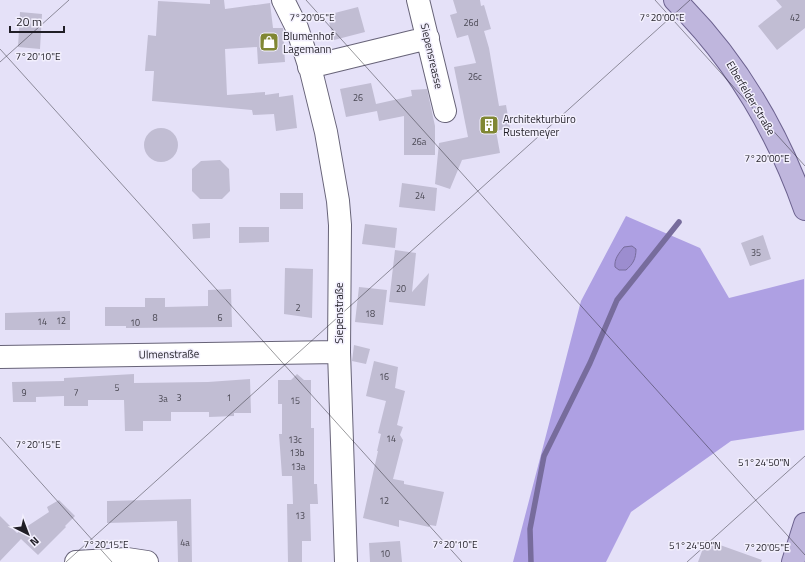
<svg xmlns="http://www.w3.org/2000/svg" width="805" height="562" font-family="'Titillium Web',sans-serif">
	<style>
		.forest { fill: #aea0e3 }
		.water { fill: #9c8dcf; stroke: #776c9c }
		.lines { fill: none; stroke-linecap: round; stroke-linejoin: round }
		.stream { stroke: #776c9c; stroke-width: 5.5 }
		.building { fill: #c1bdd3 }
		.minor-casing { stroke: #676378; stroke-width: 24 }
		.major-casing { stroke: #6c628f; stroke-width: 24 }
		.minor { stroke: #fff; stroke-width: 22 }
		.major { stroke: #bfb6dd; stroke-width: 22 }
		.ticks { fill: none; stroke: #201e26; stroke-width: 1; stroke-opacity: 0.45 }
		.labels { text-anchor: middle; dominant-baseline: central; stroke-width: 3; stroke-linejoin: round; paint-order: stroke }
		.number-label { font-size: 9px; fill: #484651 }
		.poi-label { font-size: 11px; fill: #201e26; stroke: #f2effd; text-anchor: start }
		.street-label { font-size: 11px; fill: #201e26; stroke: #f2effd }
		.ticks-label { font-size: 10px; text-anchor: middle; fill: #201e26; stroke: #f2effd; stroke-width: 3; stroke-linejoin: round; paint-order: stroke }
	</style>
	<rect width="100%" height="100%" fill="#e5e1f8"/>
	<path class="forest" d="M626 216 700 248 729 298 804 279V430L731 441 631 512 606 562H513L581 301Z"/>
	<path class="water" d="M632 246 636 249C636 259 633 264 626 270H619L615 267C614 259 619 253 624 247Z"/>
	<g class="lines">
		<path class="stream" d="M531 562 530 529 544 456 590 363 617 300 679 222"/>
	</g>
	<path class="building" d="M210 0H224L225 9 270 3 273 28H283L285 62 258 64 257 47 225 49 227 95 265 92V95L279 93V97L293 95 297 128 276 131 274 114 253 115 252 110 152 101 154 71H145L148 35 156 36 158 1 210 4Z
		M453 0H480L481 6 484 5 491 29 484 31 489 48 499 106 506 105 510 128 496 131 500 153 462 160 450 189 435 184 439 143 468 137 454 67 476 63 468 35 457 38 450 15 457 13Z
		M776 0H805V28L777 50 758 26 782 7Z
		M358 7 365 32 334 40 327 15Z
		M20 12 42 14 40 49 18 47Z
		M371 83 376 104 412 96 411 90 427 89 435 126V155H404V116L379 121 377 111 346 117 340 89Z
		M144 145a17 17 0 1 1 34 0a17 17 0 1 1-34 0Z
		M220 160 229 169 230 191 222 199H200L192 191V169L201 161Z
		M402 183 437 188 435 211 399 207Z
		M280 193H303V209H280Z
		M210 223V238L193 239 192 224Z
		M365 224 397 228 395 248 362 244Z
		M239 227H269V242L239 243Z
		M763 235 771 259 750 266 741 243Z
		M395 250 416 253 412 292 429 273 425 306 389 302Z
		M285 268 313 269 312 318 284 314Z
		M359 287 387 290 383 325 355 322Z
		M231 289 232 327 126 328V326H105V307H145V298H165V307L208 306V290Z
		M70 311V330H5V313Z
		M354 345 370 349 366 364 352 361Z
		M374 361 398 367 395 388 405 391 397 425 403 427 400 435 403 440 393 479 404 481V484L444 492 436 526 430 525 429 527 399 520V527L363 518 378 451H377L381 434 378 433 386 401 366 396Z
		M134 374V383L208 382 250 379 251 413H234V416L209 417V412H171V421H143V431H125L124 400H88V406H64V396L36 397V402H13L12 382 64 381V378Z
		M297 374 304 380H311V428H314V484H317L318 504H310L311 541H302V562H288L287 504H293L292 476H282L279 434H282V404H278V380H291Z
		M191 499 192 562H178L177 521 107 523V501Z
		M59 500 75 516 65 526 66 527 38 555 21 539 0 561V516L17 533 49 512 47 507Z
		M706 540 762 560 761 562H698Z
		M400 541 402 562H370L369 543Z"/>
	<g class="lines">
		<g class="minor-casing">
			<path id="minor" d="M283 0 297 28 311 71 326 132 338 201 340 225 339 352 346 562
				M418 0 445 111
				M309 67 428 38
				M0 357 339 352
				M76 562 127 559 147 562"/>
		</g>
		<g class="major-casing">
			<path id="major" d="M675 0C735 59 777 130 805 209
				M793 562 805 524"/>
		</g>
		<use href="#minor" class="minor"/>
		<use href="#major" class="major"/>
	</g>
	<path class="ticks" d="M306 0 805 555M655 0 805 166M0 49 462 562M0 62 69 0M0 437 112 562M66 562 690 0M687 562 805 456"/>
	<defs>
		<g id="shop-square" transform="scale(1)"><rect x="-9" y="-9" width="18" height="18" rx="4" fill="#808733" stroke="#f2effd"/><path d="M-5-2.5h2.3a2.7 3.5 0 0 1 5.4 0H5L5.5 6h-11ZM-1.5-2.5h3a1.5 2.3 0 0 0-3 0Z" fill="#fff"/></g>
		<g id="building-square" transform="scale(1)"><rect x="-9" y="-9" width="18" height="18" rx="4" fill="#808733" stroke="#f2effd"/><path d="M-4-6H4V6H1V3H-1V6H-4ZM-2.5-4.3h1.7v1.8h-1.7ZM.8-4.3h1.7v1.8H.8ZM-2.5-1h1.7V.8h-1.7ZM.8-1h1.7V.8H.8Z" fill="#fff"/></g>
	</defs>
	<g fill-rule="evenodd">
		<use href="#shop-square" x="269" y="42"/>
		<use href="#building-square" x="489" y="125"/>
	</g>
	<g class="labels">
		<g class="number-label">
			<text x="795" y="17">42</text>
			<text x="471" y="22">26d</text>
			<text x="475" y="76">26c</text>
			<text x="358" y="97">26</text>
			<text x="419" y="141">26a</text>
			<text x="420" y="195">24</text>
			<text x="756" y="252">35</text>
			<text x="401" y="288">20</text>
			<text x="298" y="307">2</text>
			<text x="370" y="313">18</text>
			<text x="155" y="317">8</text>
			<text x="220" y="317">6</text>
			<text x="61" y="320">12</text>
			<text x="42" y="321">14</text>
			<text x="135" y="322">10</text>
			<text x="384" y="376">16</text>
			<text x="117" y="387">5</text>
			<text x="24" y="392">9</text>
			<text x="76" y="392">7</text>
			<text x="179" y="397">3</text>
			<text x="229" y="397">1</text>
			<text x="163" y="398">3a</text>
			<text x="295" y="400">15</text>
			<text x="391" y="438">14</text>
			<text x="295" y="439">13c</text>
			<text x="297" y="452">13b</text>
			<text x="298" y="466">13a</text>
			<text x="384" y="500">12</text>
			<text x="300" y="515">13</text>
			<text x="185" y="542">4a</text>
			<text x="385" y="553">10</text>
		</g>
		<g class="poi-label">
			<text x="283" y="36">Blumenhof<tspan x="283" dy="13">Lagemann</tspan></text>
			<text x="503" y="119">Architekturbüro<tspan x="503" dy="13">Rustemeyer</tspan></text>
		</g>
		<g class="street-label">
			<text transform="translate(432 56) rotate(77)">Siepensreasse</text>
			<text transform="translate(751 98) rotate(59)">Elberfelder Straße</text>
			<text transform="translate(339 313) rotate(-90)">Siepenstraße</text>
			<text transform="translate(169 354) rotate(-1)">Ulmenstraße</text>
		</g>
	</g>
	<g class="ticks-label">
		<text x="312" y="21">7°20'05"E</text>
		<text x="662" y="21">7°20'00"E</text>
		<text x="38" y="60">7°20'10"E</text>
		<text x="767" y="162">7°20'00"E</text>
		<text x="38" y="448">7°20'15"E</text>
		<text x="764" y="466">51°24'50"N</text>
		<text x="106" y="548">7°20'15"E</text>
		<text x="455" y="548">7°20'10"E</text>
		<text x="695" y="549">51°24'50"N</text>
		<text x="767" y="551">7°20'05"E</text>
	</g>
	<g transform="translate(28 534) rotate(138)" stroke="#f2effd" stroke-width="3" paint-order="stroke">
	<path d="M0-3L7 15L0 10L-7 15Z" fill="#201e26"/>
	<text y="-6" font-size="11" font-weight="bold" text-anchor="middle" fill="#201e26">N</text>
	</g>
	<path d="M10 26v6h54v-6" fill="none" stroke="#201e26" stroke-width="2"/>
	<text x="16" y="26" font-size="12" fill="#201e26" stroke="#f2effd" stroke-width="3" paint-order="stroke">20 m</text>
</svg>
